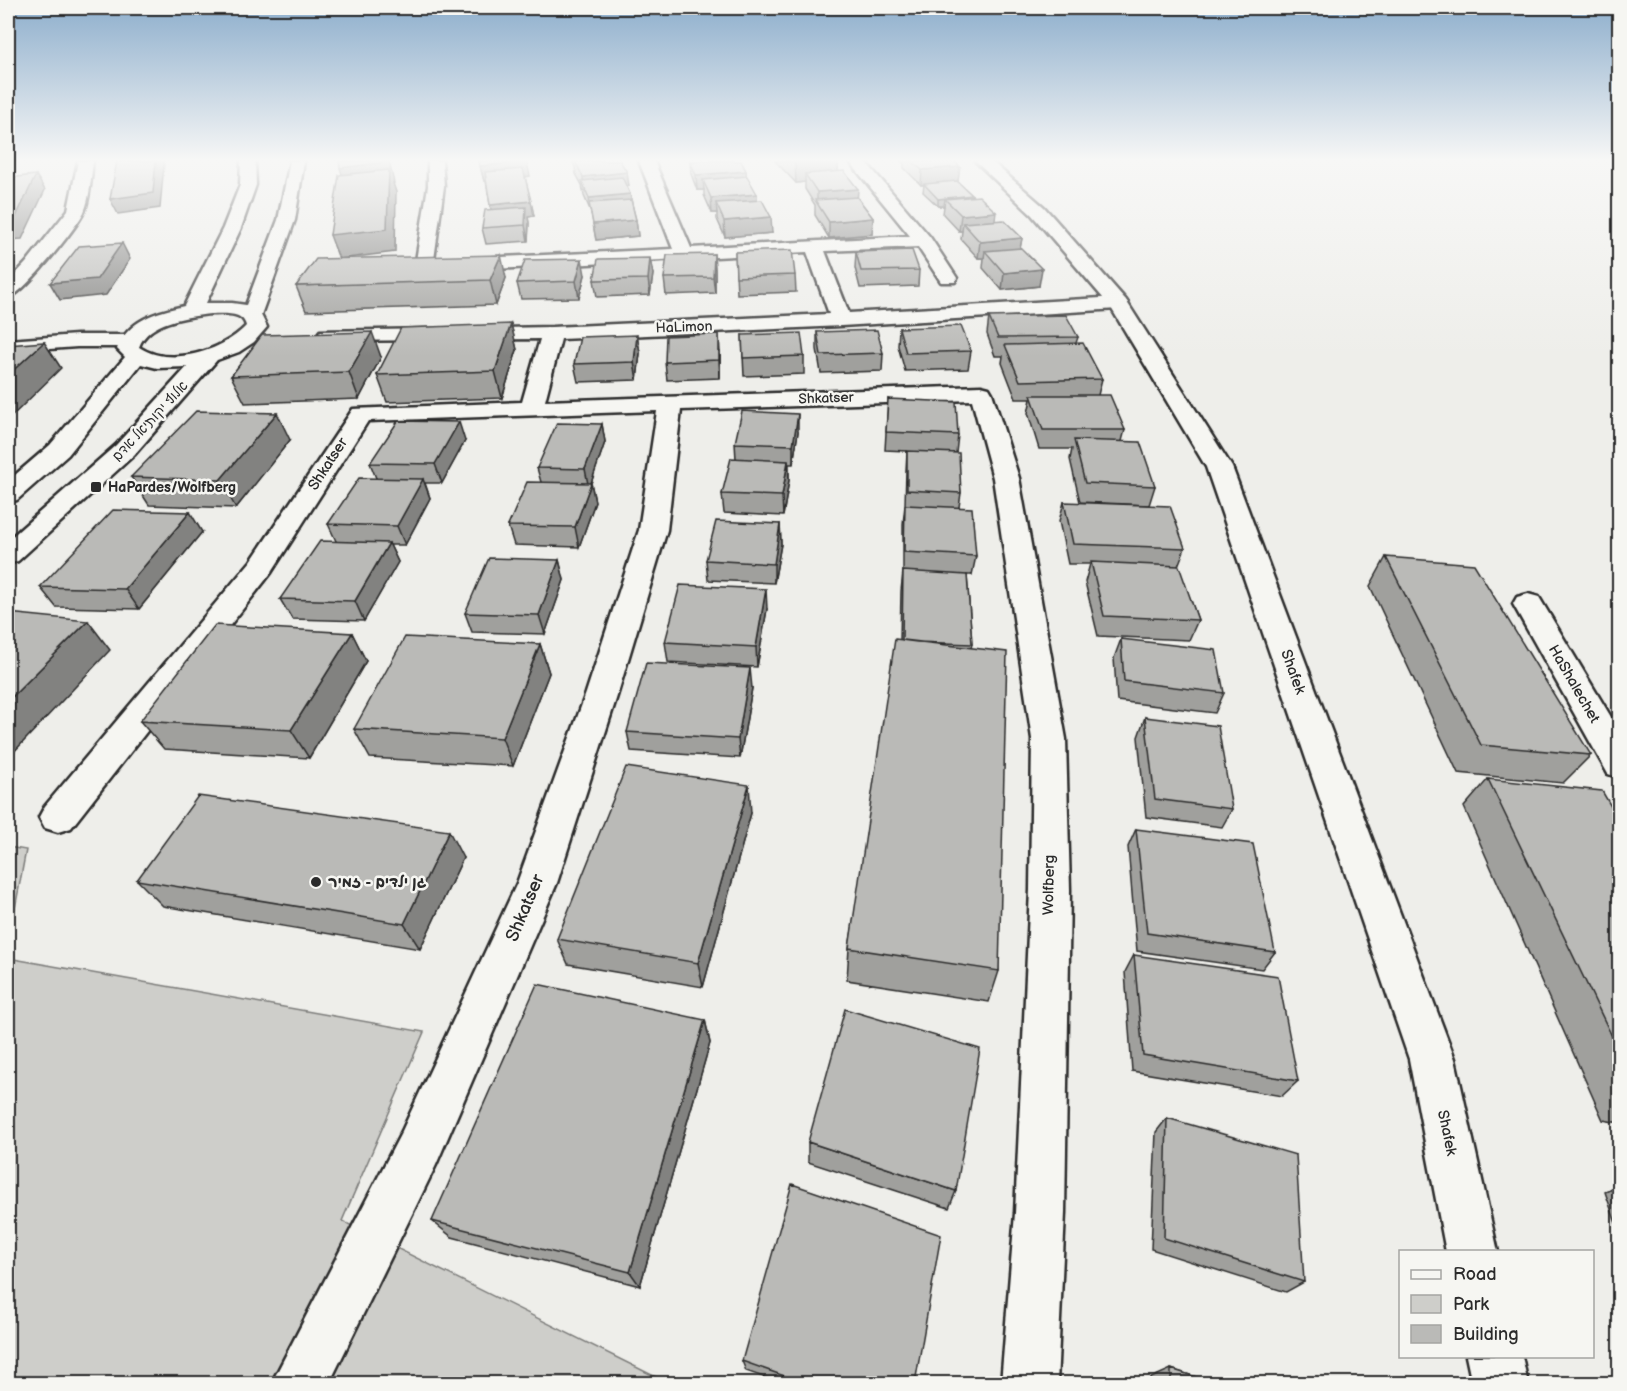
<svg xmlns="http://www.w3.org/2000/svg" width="1627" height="1391" font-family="'Balsamiq Sans','Playpen Sans Hebrew',sans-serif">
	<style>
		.green { fill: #cececa; stroke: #7c7c7a; stroke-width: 1.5 }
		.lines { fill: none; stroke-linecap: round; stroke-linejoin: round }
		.street-casing { stroke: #2b2b2b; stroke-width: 5 }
		.secondary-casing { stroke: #2b2b2b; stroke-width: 5 }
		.street { fill: #f6f6f2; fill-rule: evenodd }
		.secondary { fill: #f6f6f2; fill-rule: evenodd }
		.wall { fill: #a0a09d; stroke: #2b2b2b; stroke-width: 1.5 }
		.shaded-wall { fill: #828280; stroke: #2b2b2b; stroke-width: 1.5 }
		.building { fill: #babab7; stroke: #2b2b2b; stroke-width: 1.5 }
		.poi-dot { fill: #2b2b2b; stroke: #f6f6f2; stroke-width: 2 }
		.labels { text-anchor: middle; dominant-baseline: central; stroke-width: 5; stroke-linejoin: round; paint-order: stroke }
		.far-street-label { font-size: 14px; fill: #2b2b2b; stroke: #f6f6f2 }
		.far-poi-label { font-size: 14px; font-weight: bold; fill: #2b2b2b; stroke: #f6f6f2; text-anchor: start }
		.street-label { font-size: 15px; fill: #2b2b2b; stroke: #f6f6f2 }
		.poi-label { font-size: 15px; font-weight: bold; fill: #2b2b2b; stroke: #f6f6f2; text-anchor: start }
		.near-street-label { font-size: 18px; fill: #2b2b2b; stroke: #f6f6f2 }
	</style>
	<rect width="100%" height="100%" fill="#eeeeea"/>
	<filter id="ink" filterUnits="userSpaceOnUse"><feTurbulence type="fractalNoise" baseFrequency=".0167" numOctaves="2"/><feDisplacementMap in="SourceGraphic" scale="12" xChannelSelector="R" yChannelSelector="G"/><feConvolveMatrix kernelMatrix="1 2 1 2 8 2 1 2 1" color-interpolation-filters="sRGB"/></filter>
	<g filter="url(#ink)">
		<path class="green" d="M8 847 26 850 8 946Z
			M8 958 424 1032 342 1221 668 1383H8Z"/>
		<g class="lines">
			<g class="street-casing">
				<path id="street" d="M78 161H93C91 177 90 198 84 212 76 228 23 295 8 298V282L26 263 68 210Z
					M428 161H442L444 186 433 267 431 271H417L415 267 428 186Z
					M639 161H654L691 248 910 236 849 161H865L930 237 957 278 955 282H941L918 247 825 251 849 313 1118 297 1125 299 1128 303 1125 307 1118 309 841 326 561 339 545 401 981 386 989 388 992 393 1019 478 1066 739 1070 890 1065 1213 1057 1384H1001L1015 1213 1030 890 1032 739 993 478 972 400 681 410 667 530 618 693 557 883 436 1165 329 1384H271L402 1131 517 883 586 693 639 530 657 411 368 421 271 573 71 828 58 832 45 828 39 817 45 806 251 561 353 409 522 402 540 339 327 341 320 339 317 335 320 331 552 327 829 314 807 252 458 271 451 269 449 265 451 261 458 259 673 249Z
					M77 335H129L136 337 139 341 136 345 129 347H77L8 352V340Z
					M1528 594 1539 597 1620 732V778L1608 774 1513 604 1517 597Z"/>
			</g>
			<g class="secondary-casing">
				<path id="secondary" d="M241 161H255L256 185 241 228 206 303H232L246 305 278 220 290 161H304L295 220 261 315 267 327 254 342 239 352 217 360 134 455 18 561 8 564V540L116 445 187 367 157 368 141 364 68 455 17 500 8 502V481L50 445 125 357 117 349C128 320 156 312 184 306L223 228 240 185ZM210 314C223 314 243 311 246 326 222 351 171 368 139 347 148 321 187 317 210 314Z
					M975 161H991L1044 207 1125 299 1232 467 1455 1059 1498 1252H1446L1409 1059 1206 467 1110 306 1032 215Z
					M1466 1356H1522L1528 1384H1472Z"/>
			</g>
			<use href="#street" class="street"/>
			<use href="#secondary" class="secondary"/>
		</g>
		<path class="wall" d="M479 161 530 176 525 177 534 216 528 217 529 223 528 241 486 244 482 228 491 210 486 181H484Z
			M572 161H620L629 186 627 187 630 194 632 204 636 220 638 236 596 240 591 212 584 196 582 185 576 174 575 167Z
			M741 161 746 171V176L772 233 725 237 717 219V213H712L704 195V190H697L691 174 690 162Z
			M775 161H838V172L873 218 872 234 829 238 815 215V205L805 189V182L796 183Z
			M901 161H954L958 181H957L972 195V197L995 221 1022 238 1020 248 1039 286 1002 290 983 268 984 258H978L961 239 962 231H959L943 214 944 206H938L923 192 924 185H921L904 168V164Z
			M735 252 795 275 796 292 737 294Z
			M856 252 919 270 918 286 860 288 855 268Z
			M714 254 715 270V293L666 295 664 278Z
			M653 274 650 295 597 297 594 280Z
			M585 275 579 298 521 299 517 283Z
			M506 278 496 305 306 311 296 286Z
			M989 317 1078 337 1076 343 1102 379 1098 395 1125 430 1122 441 1155 486 1149 505 1080 502 1070 459 1072 449H1039L1028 413 1031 399H1016L1002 363 1003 356H995L987 334Z
			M511 324 517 350 502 398 387 402 377 375Z
			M899 328 971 351 968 369 905 371 898 346Z
			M817 332 883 353 882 371 821 373 817 349Z
			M637 335 640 353 637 380 578 382 574 364Z
			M742 335 804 356V374L744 376Z
			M720 352V378L667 380 665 362Z
			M381 357 359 399 245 403 231 376Z
			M888 399 958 435 956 453 961 493 959 507 976 556 972 575H967L972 644 971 648 999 971 989 1002 847 980 849 948 900 640 901 591 903 571V524L905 505 906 470 907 451 885 450Z
			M602 424 605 442 591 483 595 502 579 547 514 545 508 526 541 482 537 468Z
			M798 432 793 464H789V480L783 516 724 513 722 494 736 459 735 443Z
			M290 440 236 508 149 505 131 477Z
			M465 441 442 483H425L430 498 405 545H390L398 562 364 621 292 619 280 599 336 541 328 524 376 478 370 463Z
			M1064 502 1185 548 1178 566 1198 620 1189 640 1098 636 1085 582 1090 564H1068L1059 521Z
			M780 524 781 544 774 583 708 580 706 560Z
			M202 532 139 609 56 607 40 587Z
			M1386 557 1591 755 1563 783 1458 773 1370 586Z
			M559 560 564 580 545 634 472 632 465 613Z
			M767 609 757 667 668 662 665 642Z
			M352 633 366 661 309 758 164 749 140 721Z
			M1121 639 1224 693 1215 713 1117 701 1114 658Z
			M540 644 549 673 513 766 370 758 354 729Z
			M752 688 740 758 631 751 627 732Z
			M1145 717 1232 809 1222 827 1146 817 1138 737Z
			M1488 779 1620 822V1123L1603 1120 1464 807Z
			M751 813 703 987 568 964 557 939Z
			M1136 829 1275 952 1262 969 1137 951 1128 847Z
			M463 858 420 949 163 906 137 880Z
			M1134 955 1298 1081 1282 1096 1132 1071 1125 972Z
			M705 1020 710 1043 640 1286 452 1237 432 1221Z
			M1167 1118 1304 1282 1286 1292 1151 1249 1156 1132Z
			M808 1142 956 1191 949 1208 808 1162Z
			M1620 1186V1235L1605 1192Z
			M742 1361 915 1383H780L746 1371Z
			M1171 1369 1215 1383H1151V1378Z"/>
		<path class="shaded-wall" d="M156 161H163L164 164 160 208 118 214 110 199Z
			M389 161 394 183H393L396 192 395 252 339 259 330 235 347 189 340 168Z
			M801 161H838V178L805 174V182L796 183 795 162Z
			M527 162 530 176 484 181 480 166Z
			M960 167 958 181 921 185 922 170Z
			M746 171 747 186 703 180 704 190H697L696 175Z
			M627 172 629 186 586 192 583 177Z
			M36 175 45 190 22 239 8 240V223Z
			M858 189 857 204 817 202V192Z
			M630 194 633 209 591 214 589 198Z
			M757 194V209L716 203 717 213H712L711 198Z
			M972 195 971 203 945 199 944 206H938V199Z
			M531 201 534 216 528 217 529 223 528 241 525 225 494 220 490 205Z
			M996 212 994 227 963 223 962 231H959L961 215Z
			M771 217 772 233 725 237 724 221Z
			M873 218 872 234 829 238V222Z
			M636 220 638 236 596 240 593 224Z
			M1022 238 1019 254 985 251 984 258H978L980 242Z
			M122 243 130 259 106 295 60 300 50 283Z
			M714 254 715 270V293L713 277Z
			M501 255 506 278 496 305 490 280Z
			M650 258 653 274 650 295 648 279Z
			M582 259 585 275 579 298 576 281Z
			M1042 269 1039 286 1002 290 1004 273Z
			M511 324 517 350 502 398 495 371Z
			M372 332 381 357 359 399 349 372Z
			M719 334 720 352V378L719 360Z
			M637 335 640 353 637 380 634 362Z
			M44 342 61 368 8 420V375Z
			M277 413 290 440 236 508 220 480Z
			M798 414V432L793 464V445Z
			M459 422 465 441 442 483 435 464Z
			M602 424 605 442 589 489 585 469Z
			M788 461 789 480 783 516 782 496Z
			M423 479 430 498 405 545 397 526Z
			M591 483 595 502 579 547 575 527Z
			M190 512 202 532 139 609 125 589Z
			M780 524 781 544 774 583V564Z
			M389 543 398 562 364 621 355 601Z
			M559 560 564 580 545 634 539 615Z
			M766 589 767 609 757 667 756 647Z
			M88 621 110 650 8 758V701Z
			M352 633 366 661 309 758 291 730Z
			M540 644 549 673 513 766 502 738Z
			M750 668 752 688 740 758 738 739Z
			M749 785 751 813 703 987 698 963Z
			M449 831 463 858 420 949 404 924Z
			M705 1020 710 1043 640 1286 630 1272Z"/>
		<path class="building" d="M117 161H156L153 193 110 199Z
			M339 161H387L388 162 340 168Z
			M479 161H527V162L480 166Z
			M575 161H620L627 172 583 177Z
			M690 161H741L746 171 696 175Z
			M912 161H954L960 167 922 170Z
			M523 169 531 201 490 205 485 172Z
			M389 170 387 229 330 235 339 175Z
			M844 171 858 189 817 192 805 174Z
			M36 175 13 223H8V178Z
			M747 176 757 194 711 198 703 180Z
			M622 177 630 194 589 198 582 181Z
			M957 181 972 195 938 199 924 184Z
			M979 196 996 212 961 215 945 199Z
			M857 197 873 218 829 222 815 200Z
			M631 200 636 220 593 224 589 203Z
			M762 200 771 217 724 221 716 203Z
			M526 207 525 225 482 228 485 210Z
			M1004 220 1022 238 980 242 963 223Z
			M122 243 97 279 50 283 79 246Z
			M1021 248 1042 269 1004 273 985 251Z
			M792 250 795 275 736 277 735 252Z
			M912 250 919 270 861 271 856 252Z
			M714 254 713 277 664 278 667 255Z
			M501 255 490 280 296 286 316 259Z
			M650 258 648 279 594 280 598 259Z
			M582 259 576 281 517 283 525 260Z
			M1066 315 1078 337 998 338 989 317Z
			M511 324 495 371 377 375 401 328Z
			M961 326 971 351 906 353 899 328Z
			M877 330 883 353 821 355 817 332Z
			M372 332 349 372 231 376 262 335Z
			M801 333 804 356 743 358 742 335Z
			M719 334V360L665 362 666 336Z
			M637 335 634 362 574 364 580 337Z
			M44 342 8 375V345Z
			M1083 343 1102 379 1020 381 1005 345Z
			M1031 395H1110L1125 430H1043Z
			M888 399 956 402 958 435 886 432Z
			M196 411 277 413 220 480 131 477Z
			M742 411 798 414 793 445 735 443Z
			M398 421 459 422 435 464 370 463Z
			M557 423 602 424 585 469 537 468Z
			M1074 440 1140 442 1155 486 1085 483Z
			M907 451 959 453 961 493 907 490Z
			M731 458 788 461 782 496 722 494Z
			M359 478 423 479 397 526 328 524Z
			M527 482 591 483 575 527 508 526Z
			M1064 502 1170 506 1185 548 1073 544Z
			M905 505 972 508 976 556 904 552Z
			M113 510 190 512 125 589 40 587Z
			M716 521 780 524 774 564 706 560Z
			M320 541 389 543 355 601 280 599Z
			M1386 557 1474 564 1591 755 1481 745Z
			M489 558 559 560 539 615 465 613Z
			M1091 562 1179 566 1198 620 1104 616Z
			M903 571 967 575 972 644 917 642 902 640Z
			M680 585 766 589 756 647 665 642Z
			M8 613 88 621 8 701Z
			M215 625 352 633 291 730 140 721Z
			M405 637 540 644 502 738 354 729Z
			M895 639 1007 652 999 971 849 948Z
			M1121 639 1216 650 1224 693 1124 681Z
			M646 663 750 668 738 739 627 732Z
			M1145 717 1218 726 1232 809 1155 799Z
			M626 767 749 785 698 963 557 939Z
			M1488 779 1602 791 1620 822V1053Z
			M198 796 449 831 404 924 137 880Z
			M1136 829 1253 844 1275 952 1147 933Z
			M1134 955 1278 976 1298 1081 1143 1055Z
			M537 984 705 1020 630 1272 432 1221Z
			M845 1009 980 1049 956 1191 808 1142Z
			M1167 1118 1296 1155 1304 1282 1164 1238Z
			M792 1184 941 1235 915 1383H804L742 1361Z
			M1171 1369 1215 1383H1171Z"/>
	</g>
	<linearGradient id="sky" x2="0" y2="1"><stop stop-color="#8daecc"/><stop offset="0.45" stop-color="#f7f7f6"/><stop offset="1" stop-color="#f7f7f6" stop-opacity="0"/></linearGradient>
	<rect width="1627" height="356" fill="url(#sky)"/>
	<g class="poi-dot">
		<rect x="90" y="481" width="12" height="12" rx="3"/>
		<circle cx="316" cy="882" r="6"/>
	</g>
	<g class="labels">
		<g class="far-street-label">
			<text transform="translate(684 327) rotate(-2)">HaLimon</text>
			<text transform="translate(826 398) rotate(-2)">Shkatser</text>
			<text transform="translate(150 421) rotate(-47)">אלוף יקותיאל אדם</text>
		</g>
		<g class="far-poi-label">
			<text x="108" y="487">HaPardes/Wolfberg</text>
		</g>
		<g class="street-label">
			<text transform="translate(328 464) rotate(-57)">Shkatser</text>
			<text transform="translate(1293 672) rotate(70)">Shafek</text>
			<text transform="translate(1574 684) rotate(60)">HaShalechet</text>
			<text transform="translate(1049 885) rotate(-89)">Wolfberg</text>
			<text transform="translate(1447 1133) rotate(78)">Shafek</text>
		</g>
		<g class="poi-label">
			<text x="328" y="882">גן ילדים - זמיר</text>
		</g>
		<g class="near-street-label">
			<text transform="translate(525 908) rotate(-67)">Shkatser</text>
		</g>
	</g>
	<rect width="1627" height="1391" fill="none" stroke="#f6f6f2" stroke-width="30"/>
	<rect x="15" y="15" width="1597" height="1361" fill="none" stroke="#2b2b2b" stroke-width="2" filter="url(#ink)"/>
	<rect x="1399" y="1250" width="195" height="108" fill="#f6f6f2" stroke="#a5a5a2" stroke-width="1.5"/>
	<rect x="1411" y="1270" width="30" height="9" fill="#f6f6f2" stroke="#a5a5a2" stroke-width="1.5"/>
	<text x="1453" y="1280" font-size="18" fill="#2b2b2b">Road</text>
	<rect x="1411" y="1295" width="30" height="18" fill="#cececa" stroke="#a5a5a2" stroke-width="1.5"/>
	<text x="1453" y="1310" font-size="18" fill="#2b2b2b">Park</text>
	<rect x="1411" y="1325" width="30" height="18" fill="#babab7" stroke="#a5a5a2" stroke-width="1.5"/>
	<text x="1453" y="1340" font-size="18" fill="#2b2b2b">Building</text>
</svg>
